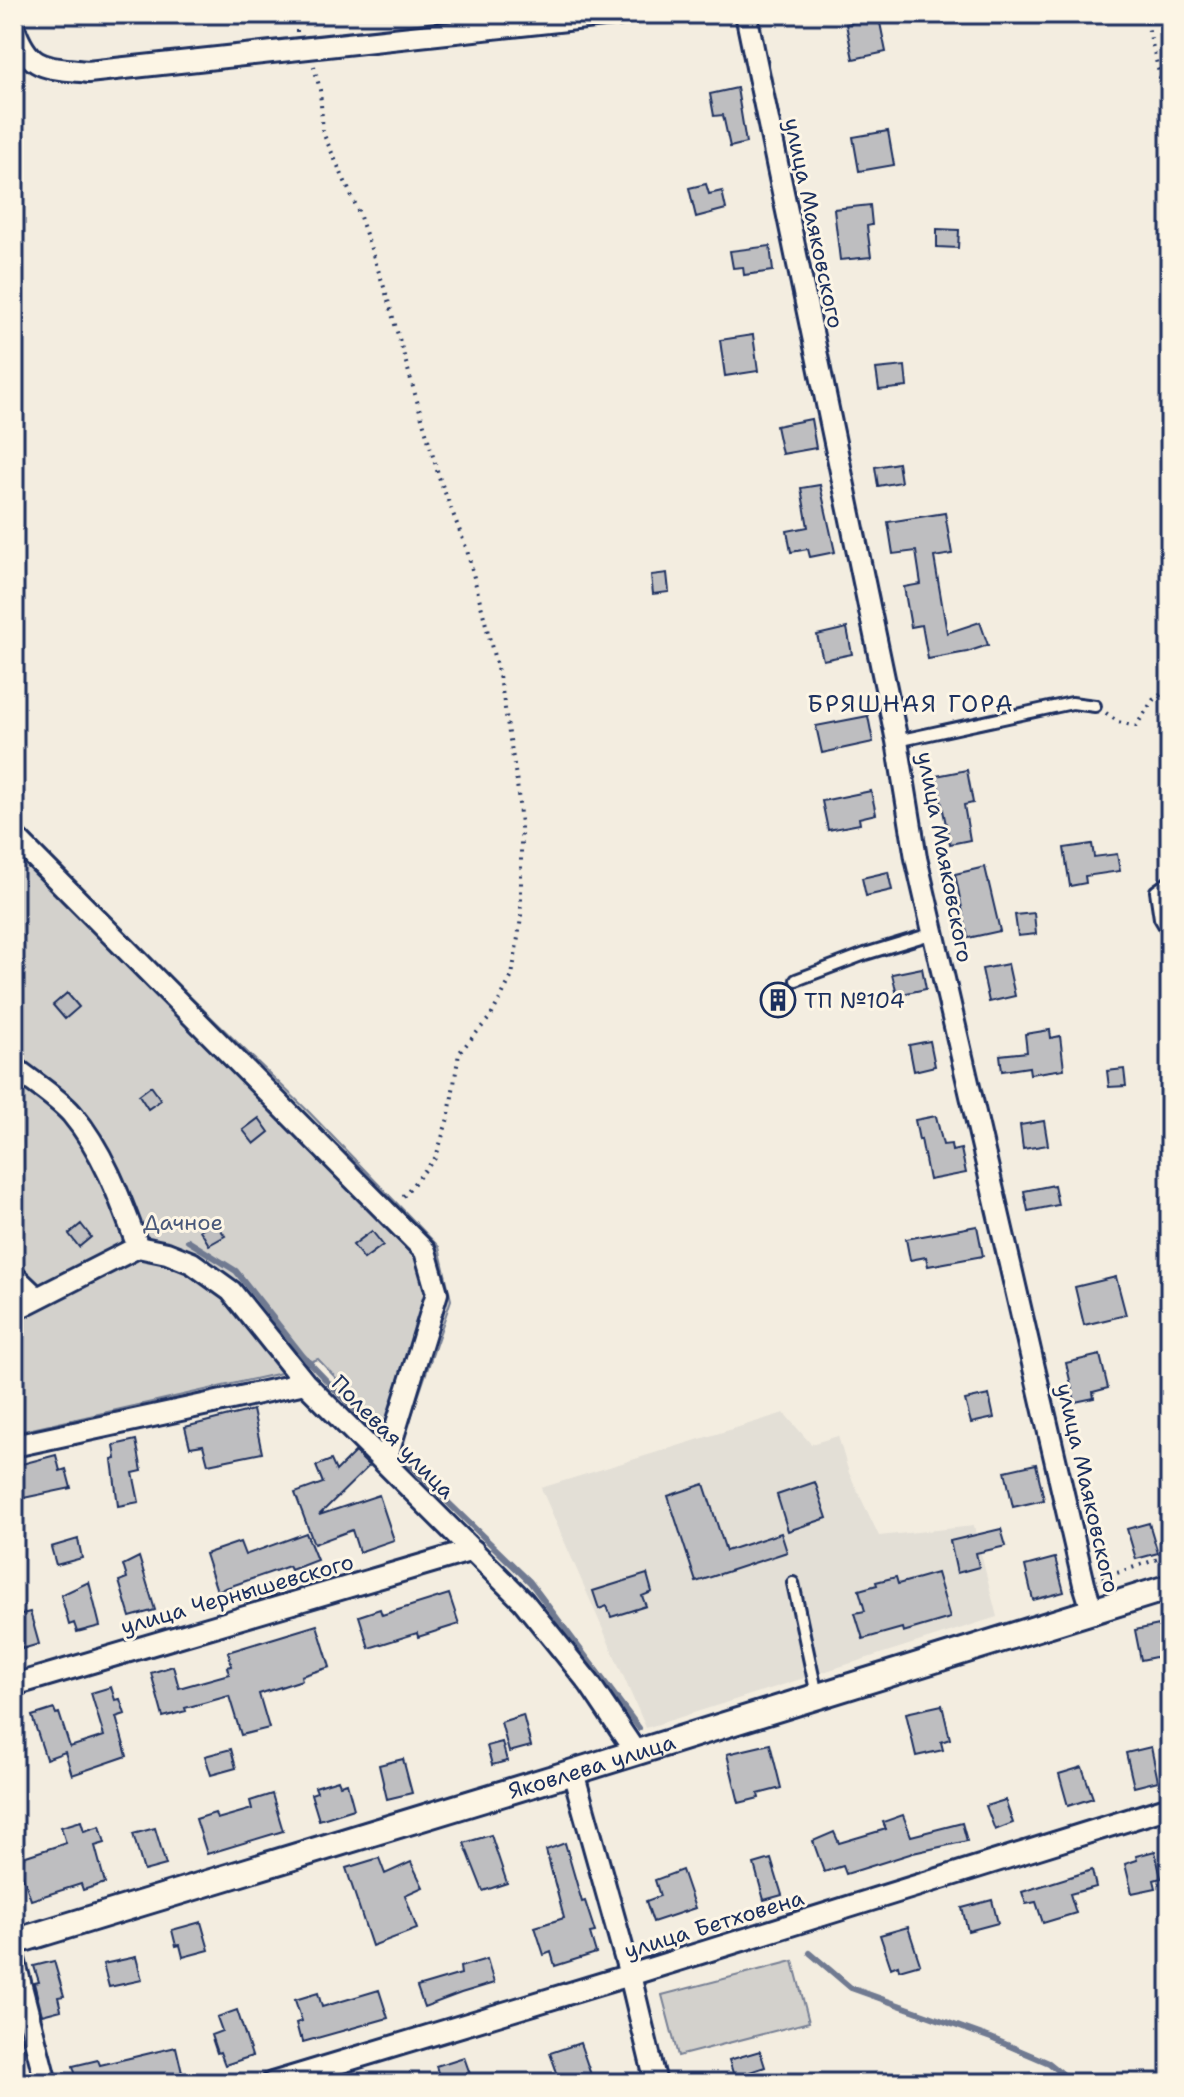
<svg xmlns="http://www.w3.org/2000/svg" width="1184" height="2097" font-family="'Shantell Sans',sans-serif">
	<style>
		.built { fill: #e3dfd6 }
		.green { fill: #d3d1cc; stroke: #778095; stroke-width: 2 }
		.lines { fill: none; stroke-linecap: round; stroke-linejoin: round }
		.stream { stroke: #707a91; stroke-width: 6 }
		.building { fill: #bebec0; stroke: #1b2f5e; stroke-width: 2 }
		.service-casing { stroke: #1b2f5e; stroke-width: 16 }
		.minor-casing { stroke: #1b2f5e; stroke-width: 26 }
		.tertiary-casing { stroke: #1b2f5e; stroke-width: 30 }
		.path { stroke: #1b2f5e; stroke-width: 4; stroke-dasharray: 2 6; stroke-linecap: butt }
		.service { stroke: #fcf5e5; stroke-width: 10 }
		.minor { stroke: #fcf5e5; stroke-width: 20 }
		.tertiary { stroke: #fcf5e5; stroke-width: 24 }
		.labels { text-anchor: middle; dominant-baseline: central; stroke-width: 6; stroke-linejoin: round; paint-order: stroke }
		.street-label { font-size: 22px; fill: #1b2f5e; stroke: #fcf5e5 }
		.poi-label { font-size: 22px; fill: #1b2f5e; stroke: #fcf5e5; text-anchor: start }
		.park-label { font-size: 22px; fill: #49587a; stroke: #fcf5e5 }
		.neighbourhood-label { font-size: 24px; letter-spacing: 2px; fill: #1b2f5e; stroke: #fcf5e5 }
	</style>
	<rect width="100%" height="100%" fill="#f3ede0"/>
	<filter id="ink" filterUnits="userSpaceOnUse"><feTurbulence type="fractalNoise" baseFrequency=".0125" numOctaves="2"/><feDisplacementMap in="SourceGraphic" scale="16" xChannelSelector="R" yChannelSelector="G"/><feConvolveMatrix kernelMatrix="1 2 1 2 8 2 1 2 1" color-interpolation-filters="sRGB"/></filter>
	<g filter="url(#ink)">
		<path class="built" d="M784 1413 811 1444 838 1436 849 1473 879 1536 974 1526 997 1617 646 1728 541 1488Z"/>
		<path class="green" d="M14 826 308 1111 439 1247 451 1300 401 1447 318 1359 281 1373 14 1433Z
			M793 1961 809 2022 678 2056 662 1995Z"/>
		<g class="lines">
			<path class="stream" d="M188 1241 236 1271 303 1356 386 1443
				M394 1450 530 1582 639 1728
				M810 1953 851 1988 991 2038 1049 2063 1074 2083"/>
		</g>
		<path class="building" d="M879 18 886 52 853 59 846 24Z
			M737 88 746 143 730 147 723 115 714 116 710 94Z
			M888 131 894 165 859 171 853 137Z
			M706 184 709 194 722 191 726 209 696 217 689 188Z
			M870 205 872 225 867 226 871 257 840 260 834 209Z
			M937 229 959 230 958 248 937 247Z
			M770 246 773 271 744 275 743 267 733 268 730 251Z
			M753 335 758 371 725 376 720 340Z
			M905 366 907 387 879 390 876 369Z
			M811 419 816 448 782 454 776 426Z
			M898 463 901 482 878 486 875 467Z
			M820 485 835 552 810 557 808 549 791 552 787 531 808 527 801 488Z
			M945 513 952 554 934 557 947 633 980 622 988 645 967 652 928 659 922 625 911 627 904 587 921 584 916 551 893 554 888 522Z
			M667 573 669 592 653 594 651 575Z
			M847 628 852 654 823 660 817 635Z
			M868 716 873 742 822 753 816 726Z
			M967 770 973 803 964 805 970 840 950 844 936 776Z
			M871 791 876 814 859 818 860 824 828 830 822 801Z
			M1092 844 1094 857 1117 854 1120 871 1085 876 1086 883 1070 886 1064 848Z
			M985 867 1000 931 968 938 955 874Z
			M888 872 892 890 866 896 862 878Z
			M1034 913 1036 934 1018 936 1015 915Z
			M1008 964 1015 996 989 1002 982 969Z
			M922 968 926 989 897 995 892 974Z
			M67 993 79 1007 65 1019 53 1005Z
			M1050 1030 1051 1038 1060 1036 1064 1069 1030 1074 1029 1067 1002 1071 1000 1055 1027 1052 1025 1034Z
			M930 1041 935 1066 914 1071 909 1045Z
			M1124 1069 1126 1086 1109 1087 1107 1071Z
			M151 1086 161 1100 148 1109 139 1095Z
			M936 1116 943 1145 951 1144 952 1151 961 1149 966 1173 929 1180 921 1139 919 1140 915 1120Z
			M259 1118 269 1132 254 1144 243 1130Z
			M1044 1121 1048 1145 1023 1149 1020 1125Z
			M1054 1185 1058 1205 1028 1211 1024 1191Z
			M215 1221 225 1236 209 1245 200 1230Z
			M81 1224 91 1237 79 1247 69 1234Z
			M977 1226 983 1256 928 1266 926 1257 910 1260 906 1239Z
			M372 1231 383 1245 364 1259 353 1245Z
			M1116 1277 1126 1315 1084 1325 1075 1287Z
			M1100 1355 1108 1388 1093 1392 1094 1398 1075 1402 1066 1363Z
			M989 1395 994 1418 971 1423 965 1400Z
			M253 1410 262 1453 208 1464 203 1445 190 1447 185 1427Z
			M136 1440 142 1471 133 1473 139 1502 118 1506 112 1460 116 1459 114 1445Z
			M355 1452 369 1466 319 1515 379 1495 394 1540 359 1552 352 1530 314 1544 295 1493 323 1483 316 1466 331 1460 336 1471Z
			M56 1455 60 1471 66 1469 71 1488 14 1500V1466Z
			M1036 1464 1044 1500 1013 1507 1005 1471Z
			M815 1482 827 1518 788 1531 777 1495Z
			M704 1484 726 1551 781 1533 787 1552 696 1582 668 1496Z
			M1149 1523 1158 1553 1136 1559 1127 1529Z
			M1001 1529 1006 1546 976 1553 979 1567 957 1573 950 1541Z
			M306 1533 317 1560 291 1570 289 1566 217 1591 205 1554 240 1542 245 1555Z
			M78 1539 82 1558 56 1565 51 1547Z
			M139 1557 155 1610 130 1617 119 1581 127 1578 123 1565Z
			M1055 1558 1064 1592 1033 1600 1025 1566Z
			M937 1573 950 1618 903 1632 902 1628 863 1639 855 1613 865 1611 859 1590 877 1585 876 1582 896 1577 898 1584Z
			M647 1574 652 1592 642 1596 646 1606 611 1617 607 1606 599 1609 593 1591Z
			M89 1582 100 1626 77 1632 74 1623 69 1625 61 1595Z
			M449 1594 459 1624 418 1637 417 1633 369 1648 359 1616 380 1609 382 1615Z
			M30 1612 39 1644 22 1649 14 1616Z
			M1164 1624 1170 1654 1141 1660 1135 1630Z
			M317 1625 330 1667 301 1676 302 1680 259 1694 269 1728 241 1735 229 1696 185 1708 186 1711 163 1717 151 1673 173 1666 179 1688 229 1674 227 1667 232 1666 228 1652Z
			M111 1687 115 1700 120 1699 125 1714 116 1717 127 1756 72 1775 65 1752 46 1759 32 1716 54 1709 56 1714 59 1713 70 1747 104 1736 91 1693Z
			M942 1705 950 1739 941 1742 943 1750 916 1756 906 1713Z
			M523 1715 531 1746 509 1752 501 1722Z
			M502 1742 507 1761 492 1765 487 1746Z
			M770 1744 781 1788 758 1794 759 1798 739 1803 727 1754Z
			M1151 1747 1158 1781 1134 1787 1126 1753Z
			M231 1749 236 1768 211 1775 205 1756Z
			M403 1759 412 1793 387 1799 379 1765Z
			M1082 1767 1093 1798 1068 1806 1059 1774Z
			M338 1780 340 1785 347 1783 354 1809 319 1820 311 1794 317 1792 315 1787Z
			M272 1794 283 1831 207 1854 196 1819 215 1813 217 1819 252 1809 250 1801Z
			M1005 1800 1013 1823 995 1830 986 1806Z
			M903 1815 911 1836 962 1823 967 1841 913 1853 846 1874 843 1866 824 1872 813 1841 834 1832 839 1843 886 1829 883 1822Z
			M81 1821 84 1831 100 1826 105 1843 95 1846 105 1883 83 1890 81 1884 31 1900 17 1859 66 1843 61 1827Z
			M155 1828 166 1865 144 1871 133 1834Z
			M491 1835 507 1883 483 1891 464 1843Z
			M565 1843 582 1902 585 1901 595 1932 590 1933 596 1953 555 1966 551 1952 544 1955 535 1927 564 1918 546 1850Z
			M1155 1851 1161 1878 1154 1880 1156 1888 1132 1893 1125 1864 1137 1860 1136 1856Z
			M379 1858 385 1874 411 1862 423 1887 405 1895 417 1929 372 1946 346 1868Z
			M771 1859 782 1895 764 1900 754 1864Z
			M682 1870 695 1908 653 1922 646 1901 660 1896 655 1880Z
			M1092 1870 1096 1887 1070 1894 1076 1913 1043 1923 1036 1902 1026 1904 1022 1892Z
			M992 1900 998 1923 968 1931 962 1908Z
			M201 1922 209 1950 183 1957 180 1945 176 1946 172 1930Z
			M908 1927 920 1964 899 1970 898 1965 891 1968 880 1935Z
			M136 1957 142 1980 109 1987 103 1964Z
			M487 1959 494 1983 461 1993 424 2007 417 1987 461 1974 460 1967Z
			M54 1961 64 1996 58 1997 61 2010 42 2015 34 1983 39 1982 34 1966Z
			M379 1990 388 2018 303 2042 302 2037 300 2038 296 2023 302 2021 295 2000 318 1993 322 2007Z
			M237 2010 252 2056 225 2065 220 2052 217 2053 211 2035 222 2031 217 2017Z
			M580 2043 591 2075 571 2082 569 2075 559 2078 550 2053Z
			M176 2047 183 2077 158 2083H78L73 2066 98 2060 100 2065Z
			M760 2051 765 2067 750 2072 753 2083H736L729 2060Z
			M464 2057 470 2074 441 2083 436 2066Z"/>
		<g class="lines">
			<g class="service-casing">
				<path id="service" d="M897 741 1072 703 1095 706
					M1170 881 1156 891 1160 918 1170 935
					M796 980 865 954 934 933
					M793 1583 817 1695"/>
			</g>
			<g class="minor-casing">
				<path id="minor" d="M746 14 897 741 916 858 1084 1584 1093 1613
					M14 28C30 72 46 67 88 72L622 14
					M14 836 425 1251 437 1293 385 1463
					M14 1067C32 1082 57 1097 72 1114 104 1152 121 1201 138 1247
					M14 1276 37 1298
					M14 1310 138 1247 167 1253 192 1263 231 1291 305 1383
					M14 1446 305 1383 523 1601 589 1683 636 1753
					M14 1685 473 1550
					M573 1772 630 1975 656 2083
					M14 1959 46 2083
					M272 2083 630 1975 1170 1807"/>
			</g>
			<g class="tertiary-casing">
				<g id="tertiary">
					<path id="s1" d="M14 1942 573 1772 1170 1587"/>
				</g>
			</g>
			<path class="path" d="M1145 14 1170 119
				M297 32V14
				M314 66 320 90 323 133 357 208 385 290 439 477 467 550 501 684 517 783 521 825V918L512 976 491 1016 459 1053 449 1115 436 1157 400 1200
				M1106 713 1118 722 1136 726 1153 700 1170 688
				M1102 1578 1170 1555"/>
			<use href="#service" class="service"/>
			<use href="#minor" class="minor"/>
			<use href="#tertiary" class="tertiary"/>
		</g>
	</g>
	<defs>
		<g id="building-ring" transform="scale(1.8)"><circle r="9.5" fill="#fcf5e5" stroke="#1b2f5e" stroke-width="1.5"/><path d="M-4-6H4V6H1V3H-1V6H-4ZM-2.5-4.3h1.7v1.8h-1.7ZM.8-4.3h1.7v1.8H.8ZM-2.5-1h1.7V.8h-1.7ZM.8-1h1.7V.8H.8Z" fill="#1b2f5e"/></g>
	</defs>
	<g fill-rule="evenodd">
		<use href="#building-ring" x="778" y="1000"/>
	</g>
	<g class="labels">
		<g class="street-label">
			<text transform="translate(814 223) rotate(78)">улица Маяковского</text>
			<text transform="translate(945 857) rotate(79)">улица Маяковского</text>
			<text transform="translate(393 1437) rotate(45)">Полевая улица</text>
			<text transform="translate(1088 1488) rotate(77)">улица Маяковского</text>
			<text transform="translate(237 1594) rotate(-16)">улица Чернышевского</text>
			<text stroke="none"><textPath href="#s1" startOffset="604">Яковлева улица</textPath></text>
			<text transform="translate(714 1924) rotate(-17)">улица Бетховена</text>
		</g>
		<g class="poi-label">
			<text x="804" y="1000">ТП №104</text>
		</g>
		<g class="park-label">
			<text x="183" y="1222">Дачное</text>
		</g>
		<g class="neighbourhood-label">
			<text x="911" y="704">БРЯШНАЯ ГОРА</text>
		</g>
	</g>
	<rect width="1184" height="2097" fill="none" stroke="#fcf5e5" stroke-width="48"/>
	<rect x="24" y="24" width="1136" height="2049" fill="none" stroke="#1b2f5e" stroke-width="3" filter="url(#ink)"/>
</svg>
